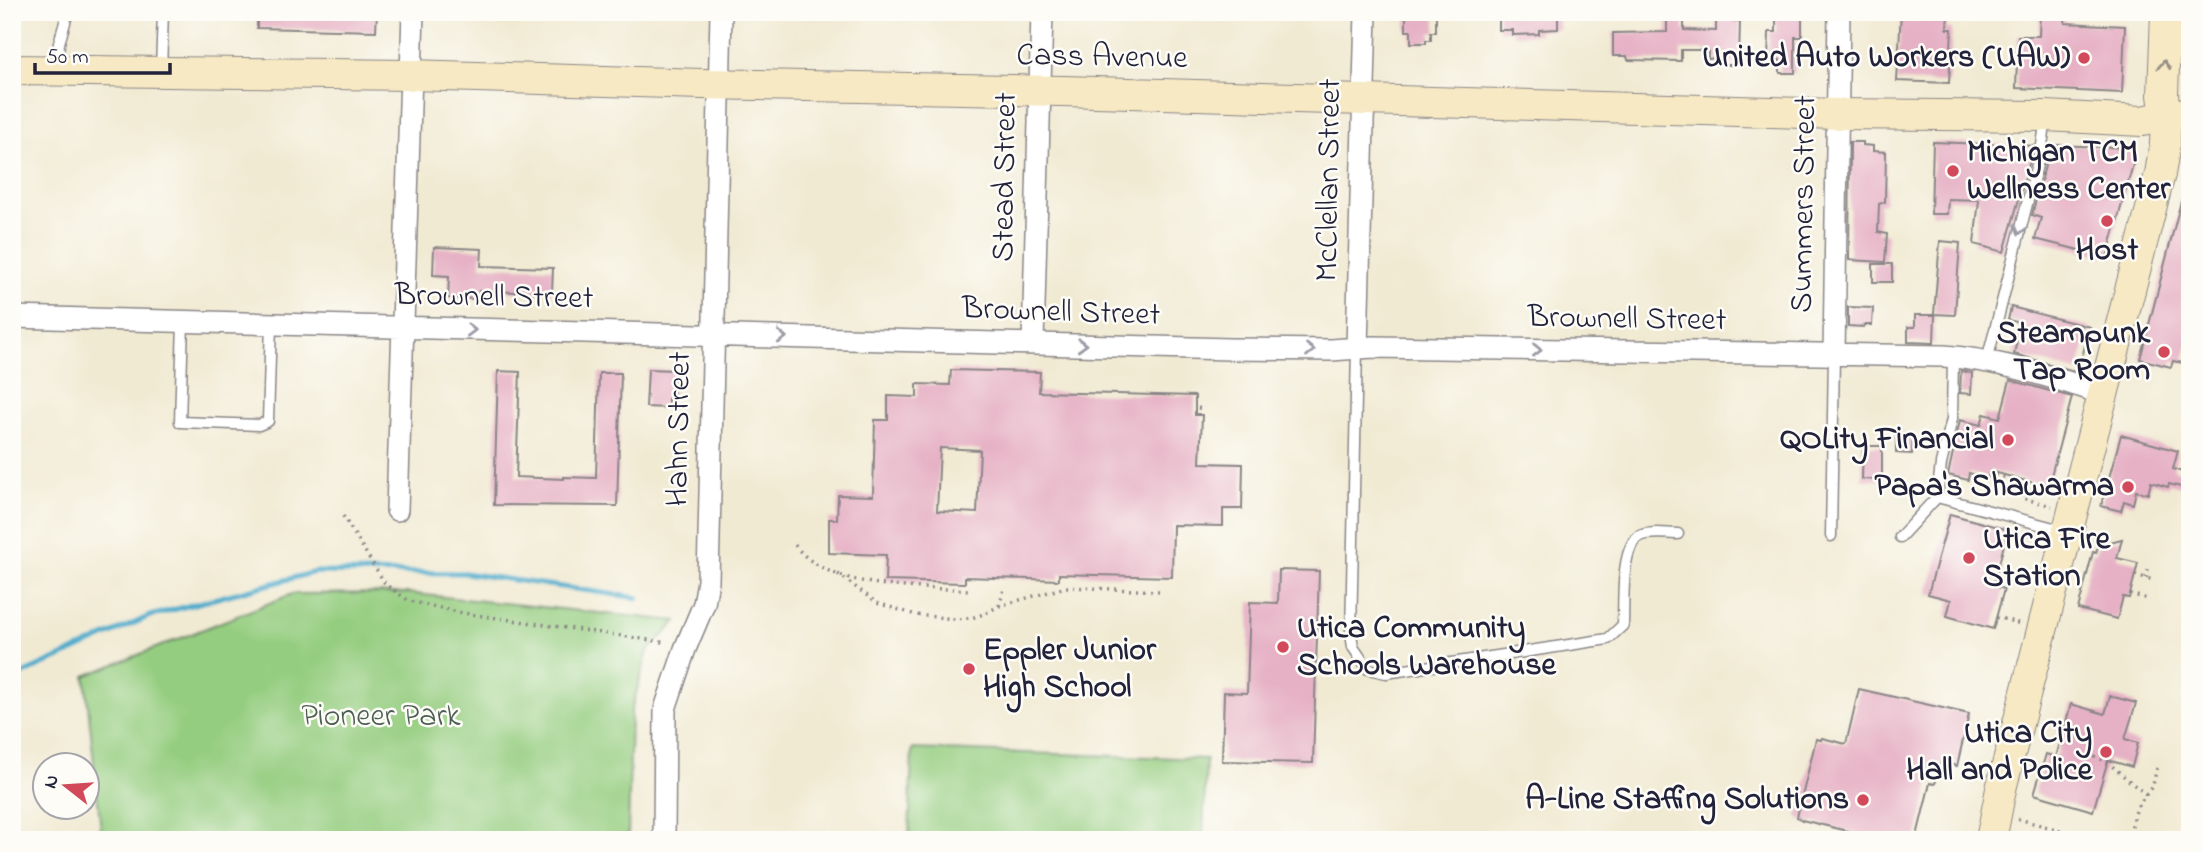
<svg xmlns="http://www.w3.org/2000/svg" width="2202" height="852" font-family="'Indie Flower',sans-serif">
	<style>
		.green { fill: #95cd80; stroke: #5c785e; stroke-width: 2 }
		.lines { fill: none; stroke-linecap: round; stroke-linejoin: round }
		.stream { stroke: #4eaccc; stroke-width: 5 }
		.building { fill: #e6b1c5; fill-rule: evenodd }
		.lane-casing { stroke: #8a8687; stroke-width: 13 }
		.street-casing { stroke: #8a8687; stroke-width: 24 }
		.secondary-casing { stroke: #8a8687; stroke-width: 32 }
		.path { stroke: #8a8687; stroke-width: 3.5; stroke-dasharray: 2 5; stroke-linecap: butt }
		.lane { stroke: #fff; stroke-width: 10 }
		.street { stroke: #fff; stroke-width: 21 }
		.secondary { stroke: #f7e9c3; stroke-width: 30 }
		.oneway { stroke: #978f86 }
		.oneway2 { stroke: #9c9ca7 }
		.poi-dot { fill: #d1495b; stroke: #fdfcf7; stroke-width: 2.5 }
		.labels { text-anchor: middle; dominant-baseline: central; stroke-width: 5; stroke-linejoin: round; paint-order: stroke }
		.street-label { font-size: 32px; fill: #22223b; stroke: #fdfcf7 }
		.poi-label { font-size: 32px; font-weight: bold; fill: #22223b; stroke: #fdfcf7; text-anchor: end }
		.park-label { font-size: 32px; fill: #4a5e53; stroke: #fdfcf7 }
	</style>
	<rect width="100%" height="100%" fill="#fdfcf7"/>
	<filter id="ink" filterUnits="userSpaceOnUse"><feTurbulence type="fractalNoise" baseFrequency=".0143" numOctaves="2"/><feDisplacementMap in="SourceGraphic" scale="14" xChannelSelector="R" yChannelSelector="G"/><feConvolveMatrix kernelMatrix="1 2 1 2 8 2 1 2 1" color-interpolation-filters="sRGB"/></filter>
	<filter id="wash" filterUnits="userSpaceOnUse"><feTurbulence type="fractalNoise" baseFrequency=".00686" numOctaves="4" result="noise"/><feDisplacementMap in="SourceGraphic" scale="28" xChannelSelector="R" yChannelSelector="G"/><feGaussianBlur stdDeviation="1.57" result="paint"/><feColorMatrix in="noise" values="0 0 0 0 0 0 0 0 0 0 0 0 0 0 0 0 0 1.4 0 .05"/><feComposite in="paint" operator="in"/></filter>
	<g filter="url(#wash)">
		<rect width="100%" height="100%" fill="#f1ead3"/>
		<path class="green" d="M406 593 677 621 648 651 631 711 628 840H102L85 676 292 594Z
			M912 749 1206 759 1203 840H909Z"/>
		<g class="lines">
			<path class="stream" d="M12 679 150 616 315 572 465 573 638 598"/>
		</g>
		<g id="blocks">
			<path class="building" d="M257 12H377L376 31 257 28Z
				M1410 12H1436V32H1431V40H1426V43H1411V31H1406V13Z
				M1499 12H1558V29L1539 30V34L1513 35V30H1499Z
				M1776 12H1802V37H1795V73H1780V60H1768L1769 32H1776Z
				M1901 12H1948L1947 29H1952L1949 83 1897 81Z
				M2040 12H2066L2065 23 2125 26 2122 93 2016 88 2018 36H2039Z
				M1667 15 1684 16V30L1716 31V21H1740L1739 60H1733V65H1716V58L1708 59V50H1681V61L1628 60 1627 56H1613V33L1667 32Z
				M1850 142H1863V145L1873 146V151L1886 152 1885 202 1879 204 1878 232 1887 234 1885 262 1849 260Z
				M1933 142 2034 146 2004 252 1974 244 1979 200 1948 199 1947 214H1931Z
				M2054 145 2131 148 2136 154 2107 257 2035 239 2041 218 2032 215 2050 147H2054Z
				M2185 186H2190V338L2183 363 2173 361 2171 367 2140 359Z
				M1940 241 1960 243 1955 315 1934 314Z
				M434 247 482 249 481 266 553 268 552 293 479 291V299L448 298 449 276 433 275Z
				M1873 264H1892V282H1873Z
				M1848 307 1873 308 1872 325H1864V327L1848 326Z
				M2011 307 2090 327 2078 372 2014 354 2021 323 2008 320Z
				M1915 315H1935L1934 343 1908 342V327H1915Z
				M648 369 675 370 673 399H668V408L646 407Z
				M951 370 1040 372 1039 392 1195 396V415H1202L1200 463 1243 464 1242 509H1223V526L1173 525 1172 577 1059 574V580L965 577V583L885 581 886 555 829 553V519H837L838 495 873 496 875 420H888V396L917 397V384L950 385ZM940 448 980 450 977 513 937 511Z
				M498 371 520 372 516 477 564 479V477L596 478 599 373H621L617 506 494 505Z
				M1961 371 1972 373 1971 394 1960 393Z
				M2010 380 2072 397 2048 487 1990 471 1988 478 1969 473 1968 480 1948 475 1960 420 1981 425 1984 414 2000 418Z
				M1896 434 1913 435 1912 454 1896 453Z
				M2121 435 2178 451 2173 469 2189 474 2185 488 2169 484 2168 487 2151 482 2148 494 2136 491 2133 504 2124 501 2121 511 2101 506Z
				M1863 446H1882V480L1862 479Z
				M1950 514 2008 530 1993 586 2004 589 1993 629 1947 616 1951 600 1928 594Z
				M2122 539 2117 558 2138 563 2129 598 2123 597 2117 619 2078 609 2093 552 2096 553 2098 545Z
				M1279 570 1319 571 1313 763 1222 761 1224 692 1247 693 1250 602 1278 603Z
				M1859 689 1969 714 1957 766 1941 762 1935 784 1930 783 1916 840H1885L1802 820 1797 817 1816 739 1821 740 1822 738 1846 744Z
				M2110 696 2136 703 2125 739 2138 743 2132 767 2108 760 2093 811 2034 794 2046 754 2056 757 2071 704 2105 714Z"/>
		</g>
	</g>
	<g filter="url(#ink)">
		<use href="#blocks" fill-opacity="0" stroke="#8a8687" stroke-width="2"/>
		<g class="lines">
			<g class="lane-casing">
				<path id="lane" d="M57 68 59 43 68 12
					M161 70 163 12
					M183 322 180 422 259 425 268 421 271 324
					M1357 348 1351 634 1353 647 1368 669 1386 673 1608 639 1623 625C1624 605 1620 546 1640 536 1649 531 1667 534 1678 534
					M1987 361 2042 145 2046 119
					M1937 497 1941 464 1952 419 1953 357
					M1831 536 1834 355
					M1900 537 1937 497 2065 531"/>
			</g>
			<g class="street-casing">
				<path id="street" d="M12 317 1230 349 1331 350 1373 347 1944 356C1997 360 2052 376 2103 394
					M1033 343 1042 12
					M1357 348 1366 12
					M1834 355 1839 12
					M397 510 413 12
					M664 840 665 709 685 649 704 604 708 581 721 12"/>
			</g>
			<g class="secondary-casing">
				<path id="secondary" d="M12 70 410 75 702 84 1063 91 1838 114 2046 116 2142 121 2190 112
					M1991 840 2001 789 2160 174 2165 144 2166 117 2163 95 2166 12"/>
			</g>
			<path class="path" d="M2083 12 2135 15
				M1198 415V408L1203 409
				M1989 473 2018 481 2015 490 2023 492
				M2025 487 2022 498 2052 506
				M343 516 386 585 409 601 463 613 663 642
				M795 545C828 591 919 587 969 590
				M838 574 877 603 916 615 955 619 971 618 984 614 999 606 1066 587 1160 591
				M2135 575 2153 580
				M2146 578 2149 565
				M2130 594 2147 599
				M999 606 1005 586
				M1996 617 2021 624
				M2094 757 2106 761 2146 795
				M2018 819 2097 840
				M2128 840 2137 807 2153 785 2157 767"/>
			<use href="#lane" class="lane"/>
			<use href="#street" class="street"/>
			<use href="#secondary" class="secondary"/>
		</g>
		<defs><path id="oneway-chevron" d="M-2-3.5L2.5 0L-2 3.5" fill="none" stroke-width="1.6" stroke-linecap="round" stroke-linejoin="round" transform="scale(1.75)"/></defs>
		<use class="oneway" href="#oneway-chevron" transform="translate(2164 65) rotate(-88)"/>
		<g class="oneway2">
			<use href="#oneway-chevron" transform="translate(2020 230) rotate(105)"/>
			<use href="#oneway-chevron" transform="translate(471 330) rotate(1)"/>
			<use href="#oneway-chevron" transform="translate(782 337) rotate(2)"/>
			<use href="#oneway-chevron" transform="translate(1082 345) rotate(2)"/>
			<use href="#oneway-chevron" transform="translate(1310 350)"/>
			<use href="#oneway-chevron" transform="translate(1537 350) rotate(1)"/>
		</g>
	</g>
	<g class="poi-dot">
		<circle cx="2084" cy="58" r="7"/>
		<circle cx="1953" cy="171" r="7"/>
		<circle cx="2107" cy="221" r="7"/>
		<circle cx="2164" cy="352" r="7"/>
		<circle cx="2008" cy="440" r="7"/>
		<circle cx="2128" cy="487" r="7"/>
		<circle cx="1969" cy="558" r="7"/>
		<circle cx="1283" cy="647" r="7"/>
		<circle cx="969" cy="669" r="7"/>
		<circle cx="2106" cy="752" r="7"/>
		<circle cx="1863" cy="800" r="7"/>
	</g>
	<g class="labels">
		<g class="street-label">
			<text transform="translate(1102 58) rotate(1)">Cass Avenue</text>
			<text transform="translate(1006 177) rotate(-89)">Stead Street</text>
			<text transform="translate(1330 180) rotate(-89)">McClellan Street</text>
			<text transform="translate(1805 204) rotate(-89)">Summers Street</text>
			<text transform="translate(494 298) rotate(1)">Brownell Street</text>
			<text transform="translate(1061 313) rotate(2)">Brownell Street</text>
			<text transform="translate(1627 320) rotate(1)">Brownell Street</text>
			<text transform="translate(680 429) rotate(-89)">Hahn Street</text>
		</g>
		<g class="poi-label">
			<text x="2070" y="58">United Auto Workers (UAW)</text>
			<text x="1967" y="153" text-anchor="start">Michigan TCM<tspan x="1967" dy="37">Wellness Center</tspan></text>
			<text x="2107" y="251" text-anchor="middle">Host</text>
			<text x="2150" y="334">Steampunk<tspan x="2150" dy="37">Tap Room</tspan></text>
			<text x="1994" y="440">QOLity Financial</text>
			<text x="2114" y="487">Papa's Shawarma</text>
			<text x="1983" y="540" text-anchor="start">Utica Fire<tspan x="1983" dy="37">Station</tspan></text>
			<text x="1297" y="629" text-anchor="start">Utica Community<tspan x="1297" dy="37">Schools Warehouse</tspan></text>
			<text x="983" y="651" text-anchor="start">Eppler Junior<tspan x="983" dy="37">High School</tspan></text>
			<text x="2092" y="734">Utica City<tspan x="2092" dy="37">Hall and Police</tspan></text>
			<text x="1849" y="800">A-Line Staffing Solutions</text>
		</g>
		<g class="park-label">
			<text x="381" y="717">Pioneer Park</text>
		</g>
	</g>
	<rect width="2202" height="852" fill="none" stroke="#fdfcf7" stroke-width="42"/>
	<g transform="translate(66 786) rotate(287)"><circle r="33" fill="#fdfcf7" stroke="#a5a5ac" stroke-width="2"/>
	<path d="M0-5L12 26L0 18L-12 26Z" fill="#d1495b"/>
	<text y="-10" font-size="19" font-weight="bold" text-anchor="middle" fill="#22223b">N</text>
	</g>
	<path d="M35 63v10h135v-10" fill="none" stroke="#22223b" stroke-width="3.5"/>
	<text x="46" y="63" font-size="21" fill="#22223b" stroke="#fdfcf7" stroke-width="5" paint-order="stroke">50 m</text>
</svg>
